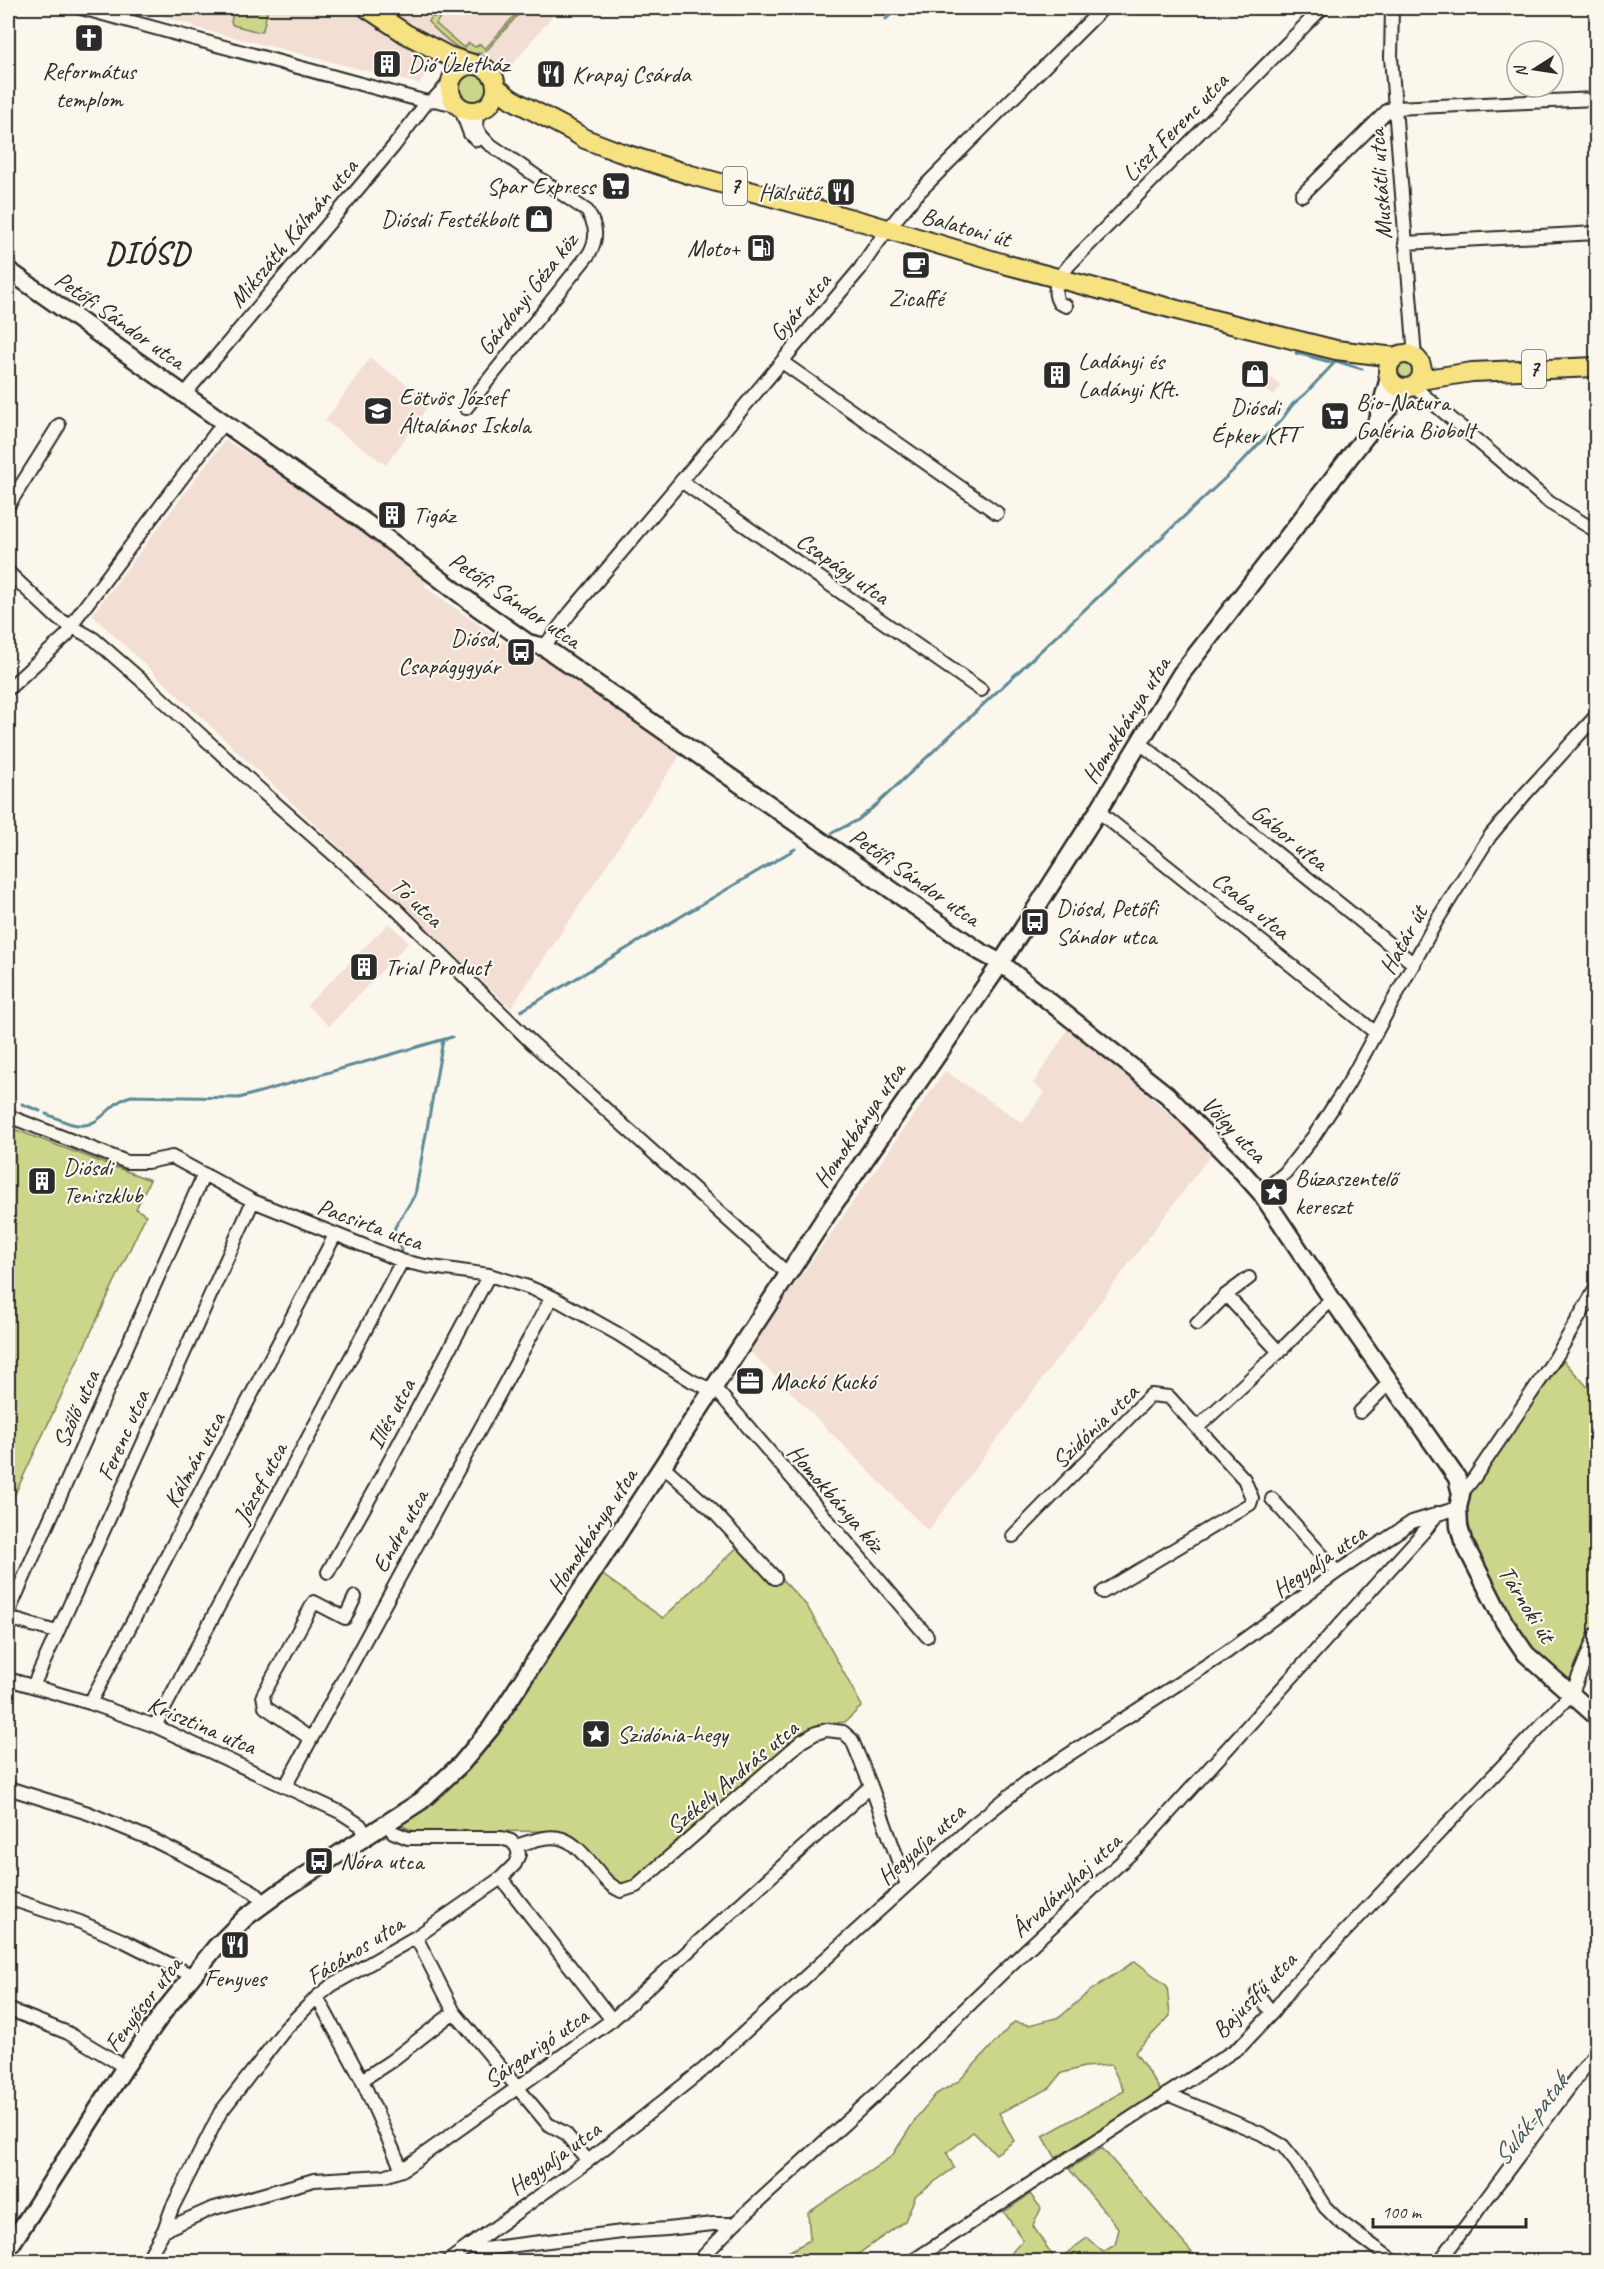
<svg xmlns="http://www.w3.org/2000/svg" width="1604" height="2269" font-family="Caveat,sans-serif">
	<style>
		.built { fill: #f3ded4 }
		.green { fill: #cbd68a; stroke: #7b805a; stroke-width: 1.5 }
		.lines { fill: none; stroke-linecap: round; stroke-linejoin: round }
		.stream { stroke: #5c8996; stroke-width: 3 }
		.street-casing { stroke: #2b2b2b; stroke-width: 16 }
		.secondary-casing { stroke: #2b2b2b; stroke-width: 21 }
		.primary-casing { stroke: #2b2b2b; stroke-width: 22 }
		.street { stroke: #fbf7ec; stroke-width: 12 }
		.secondary { stroke: #fbf7ec; stroke-width: 16 }
		.primary { stroke: #f7e281; stroke-width: 18 }
		.labels { text-anchor: middle; dominant-baseline: central; stroke-width: 4.5; stroke-linejoin: round; paint-order: stroke }
		.shield { fill: #fbf7ec; stroke: #696865; stroke-width: 1.5 }
		.shield-label { font-size: 22px; font-weight: bold; fill: #2b2b2b }
		.poi-label { font-size: 24px; fill: #2b2b2b; stroke: #fbf7ec; text-anchor: start }
		.street-label { font-size: 24px; fill: #2b2b2b; stroke: #fbf7ec }
		.water-label { font-size: 26px; font-style: italic; fill: #445a60; stroke: #fbf7ec }
		.district-label { font-size: 30px; font-weight: bold; letter-spacing: 1.5px; fill: #2b2b2b; stroke: #fbf7ec }
	</style>
	<rect width="100%" height="100%" fill="#fbf7ec"/>
	<filter id="ink" filterUnits="userSpaceOnUse"><feTurbulence type="fractalNoise" baseFrequency=".0167" numOctaves="2"/><feDisplacementMap in="SourceGraphic" scale="12" xChannelSelector="R" yChannelSelector="G"/><feConvolveMatrix kernelMatrix="1 2 1 2 8 2 1 2 1" color-interpolation-filters="sRGB"/></filter>
	<g filter="url(#ink)">
		<path class="built" d="M149 8H548L553 15 499 81 489 66 443 52 419 84 193 27 194 25 163 17 164 12Z
			M370 358 431 402 386 465 325 421Z
			M1266 374 1281 385 1274 396 1259 385Z
			M225 440 291 480 428 577 425 587 533 663 540 655 681 754 511 1008 92 615Z
			M389 923 409 942 329 1026 307 1005Z
			M1070 1026 1213 1152 928 1531 749 1350 945 1071 1023 1123 1044 1092 1033 1084Z"/>
		<path class="green" d="M234 8H268L263 30 259 32 233 25 231 22Z
			M521 8H524L488 49C468 65 442 35 428 22L432 17H440L436 24 464 48 469 43 475 47 480 44 485 49Z
			M458 87a15 15 0 1 1 30 0a15 15 0 1 1-30 0Z
			M1395 370a10 10 0 1 1 20 0a10 10 0 1 1-20 0Z
			M8 1127 150 1180 136 1209 146 1215 8 1509Z
			M1563 1360 1596 1396V1622L1571 1681 1568 1682 1525 1645 1469 1537 1465 1511 1469 1495Z
			M745 1540 807 1606 862 1706 845 1722 826 1724 801 1737 635 1886 623 1885 611 1880 580 1842 553 1831 416 1832 398 1824 463 1776 508 1717 600 1573 663 1618Z
			M1135 1961 1167 1986 1170 2016 1135 2052 1161 2091 1057 2160 1043 2136 1124 2091 1111 2065 1084 2067 1062 2073 1050 2088 999 2113 1014 2141 996 2154 973 2132 947 2153 954 2168 916 2195 905 2221 848 2261H840L833 2258 830 2261 770 2262 810 2240 808 2213 892 2156 917 2117 936 2094 959 2081 1014 2022 1029 2025 1060 2017 1091 1990Z
			M1102 2148 1194 2255 1191 2261H1056L1087 2238 1103 2252 1115 2245 1119 2229 1069 2169Z
			M1030 2194 1041 2208 1033 2226 1056 2261H1004L1023 2240 1004 2212Z"/>
		<g class="lines">
			<path class="stream" d="M52 8 65 11
				M71 13H75
				M886 19 898 8
				M169 39 179 42
				M182 42 197 46
				M201 48H203
				M207 49 209 50
				M213 51 226 54
				M229 55 230 56
				M235 57 253 62
				M258 63 269 66
				M279 69 285 71
				M291 72 295 73
				M299 74 323 81
				M332 83 342 86
				M347 87 352 89
				M357 90 361 91
				M406 103 410 104
				M1296 353 1334 363
				M832 833 858 820 877 804 1238 466 1282 419 1293 404 1305 394 1336 361 1362 369
				M521 1011 795 849
				M22 1104 40 1111
				M46 1114C56 1117 67 1124 78 1125 101 1128 110 1101 131 1096L239 1098 452 1037
				M400 1255 401 1249 394 1233 395 1227 415 1195 443 1040"/>
			<g class="street-casing">
				<path id="street" d="M81 8 427 102
					M1392 8 1391 57 1415 357
					M433 100 457 105
					M460 107 470 134 477 140
					M1302 195 1388 110 1395 108 1596 99
					M1405 243 1596 233
					M1066 306 1059 303C1050 288 1060 276 1070 264L1322 8
					M782 362 997 513
					M1413 386 1550 503 1596 531
					M184 395 394 146 427 102 433 100 450 82
					M466 408 589 254C598 238 597 227 587 211L488 143C477 132 473 126 479 110
					M681 481 981 690
					M8 506 59 425
					M8 572 57 618 94 639 148 686 258 788 396 909 530 1041 788 1274
					M544 647 570 613 860 269C878 240 898 216 920 191L1103 8
					M8 689 67 635 77 617 224 422
					M1139 742 1414 964
					M1098 811 1376 1033
					M8 1116 127 1162H147L172 1157 253 1201 402 1261 425 1266 489 1275 528 1287 552 1297 618 1334 692 1381 719 1393 927 1636
					M1261 1193 1285 1173 1314 1136 1348 1084 1437 920 1490 836 1526 793 1596 716
					M1226 1295 1279 1352
					M1197 1324 1226 1295 1249 1278
					M1360 1412 1390 1382
					M1198 1427 1279 1352 1332 1299
					M663 1466 711 1509 775 1578
					M1461 1494 1474 1478 1556 1357 1596 1288
					M1272 1499 1337 1572
					M1013 1536 1151 1395 1169 1397 1244 1479 1252 1498 1250 1504 1103 1592
					M328 1572 373 1492 489 1275
					M56 1632 12 1619 10 1610 12 1604 204 1174
					M8 1679 90 1703 155 1726 340 1812 360 1825 367 1836
					M33 1686 253 1201
					M90 1703 335 1235
					M155 1726 402 1261
					M311 1739 265 1707 263 1695 314 1602 345 1618 355 1597
					M286 1785 552 1297
					M8 1788 88 1813 153 1840 229 1878 254 1892 265 1903
					M516 1846C561 1830 568 1835 597 1870 605 1880 610 1886 621 1891L636 1886 802 1741 816 1733 827 1730 843 1732 852 1740 871 1786 907 1885
					M501 1878 612 2020
					M8 1898 80 1922 124 1941 193 1976
					M416 1937 454 2012 548 2124 565 2133 588 2161
					M1257 1993 1272 2013
					M317 1997 362 2080 402 2170
					M8 2009 68 2033 125 2067
					M362 2080 391 2061 454 2012
					M1167 2094 1262 2134 1283 2146 1296 2162 1325 2207 1339 2221 1395 2262
					M164 2230 211 2209 314 2180 384 2176 402 2170 612 2020 871 1786
					M469 2246 484 2249 622 2232 667 2229 713 2224H734
					M146 2262 164 2230 172 2208 220 2113 286 2028 317 1997 332 1985 416 1937 501 1878 515 1864 519 1854 516 1846 511 1841 501 1838H408L393 1832 387 1824
					M447 2262 588 2161 704 2069 973 1825 1028 1781 1227 1652 1337 1572 1412 1522 1458 1508
					M698 2262 734 2224 878 2093 1025 1951 1140 1845 1427 1528 1438 1513
					M911 2262 1241 2046 1272 2013 1293 1986 1572 1693 1596 1634
					M1439 2262 1596 2052"/>
			</g>
			<g class="secondary-casing">
				<path id="secondary" d="M8 270 369 525 477 607 528 643 544 647 979 951 1001 963 1167 1095 1236 1165 1261 1193 1332 1299 1457 1478 1461 1494 1458 1508 1459 1526 1463 1541 1504 1622 1526 1654 1596 1716
					M1379 414 1389 378
					M8 2249 125 2067 165 2010 215 1948 246 1917 280 1892 421 1801 461 1764 491 1728 832 1207 1001 963 1098 811 1181 674 1376 423 1406 388"/>
			</g>
			<g class="primary-casing">
				<path id="primary" d="M367 8 406 34 448 56 473 64
					M450 88a23 23 0 1 1 46 0a23 23 0 1 1-46 0Z
					M496 87 511 99 572 131 585 139 619 152 691 175 867 223 1008 265 1211 319 1336 350 1395 357
					M1388 371a17 17 0 1 1 34 0a17 17 0 1 1-34 0Z
					M1420 380 1472 372 1596 367"/>
			</g>
			<use href="#street" class="street"/>
			<use href="#secondary" class="secondary"/>
			<use href="#primary" class="primary"/>
		</g>
	</g>
	<defs>
		<g id="church-square" transform="scale(1.5)"><rect x="-9" y="-9" width="18" height="18" rx="4" fill="#2b2b2b" stroke="#fbf7ec"/><path d="M-1.2-6h2.4v3.5h3.3v2.4h-3.3V6h-2.4V-.1h-3.3v-2.4h3.3Z" fill="#fff"/></g>
		<g id="building-square" transform="scale(1.5)"><rect x="-9" y="-9" width="18" height="18" rx="4" fill="#2b2b2b" stroke="#fbf7ec"/><path d="M-4-6H4V6H1V3H-1V6H-4ZM-2.5-4.3h1.7v1.8h-1.7ZM.8-4.3h1.7v1.8H.8ZM-2.5-1h1.7V.8h-1.7ZM.8-1h1.7V.8H.8Z" fill="#fff"/></g>
		<g id="restaurant-square" transform="scale(1.5)"><rect x="-9" y="-9" width="18" height="18" rx="4" fill="#2b2b2b" stroke="#fbf7ec"/><path d="M-5-6h1v4h1v-4h1v4h1v-4h1v5L-1.5 .5V6h-2V.5L-5-1ZM5-6V6H3V1.5H1.5Q1.5-4 5-6Z" fill="#fff"/></g>
		<g id="supermarket-square" transform="scale(1.5)"><rect x="-9" y="-9" width="18" height="18" rx="4" fill="#2b2b2b" stroke="#fbf7ec"/><path d="M-6-5.5h2.5l.6 2H6L4.5 2H-2.5L-4.4-4H-6ZM-1.5 3.2a1.3 1.3 0 1 0 .1 0ZM3 3.2a1.3 1.3 0 1 0 .1 0Z" fill="#fff"/></g>
		<g id="shop-square" transform="scale(1.5)"><rect x="-9" y="-9" width="18" height="18" rx="4" fill="#2b2b2b" stroke="#fbf7ec"/><path d="M-5-2.5h2.3a2.7 3.5 0 0 1 5.4 0H5L5.5 6h-11ZM-1.5-2.5h3a1.5 2.3 0 0 0-3 0Z" fill="#fff"/></g>
		<g id="fuel-square" transform="scale(1.5)"><rect x="-9" y="-9" width="18" height="18" rx="4" fill="#2b2b2b" stroke="#fbf7ec"/><path d="M-5.5-6h7V0h2V4h1.3V-2.5L3-4.5l.8-.8L6-3V5H2.5V1h-1V6h-7ZM-4.2-4.7v3.2H.2V-4.7Z" fill="#fff"/></g>
		<g id="cafe-square" transform="scale(1.5)"><rect x="-9" y="-9" width="18" height="18" rx="4" fill="#2b2b2b" stroke="#fbf7ec"/><path d="M-5.5-4.5H6V0H3Q3 3.5 0 3.5H-2.5Q-5.5 3.5-5.5 0ZM3-3.2v2h1.7v-2ZM-6 4.5H4V6H-6Z" fill="#fff"/></g>
		<g id="school-square" transform="scale(1.5)"><rect x="-9" y="-9" width="18" height="18" rx="4" fill="#2b2b2b" stroke="#fbf7ec"/><path d="M0-5L7-2L0 1L-7-2ZM-4 1L0 2.5L4 1V4Q0 6-4 4Z" fill="#fff"/></g>
		<g id="bus-square" transform="scale(1.5)"><rect x="-9" y="-9" width="18" height="18" rx="4" fill="#2b2b2b" stroke="#fbf7ec"/><path d="M-5-6H5V4H4V6H2V4H-2V6H-4V4H-5ZM-3.5-4V0h7V-4ZM-3.5 1.2v1.5H-2V1.2ZM2 1.2v1.5H3.5V1.2Z" fill="#fff"/></g>
		<g id="sight-square" transform="scale(1.5)"><rect x="-9" y="-9" width="18" height="18" rx="4" fill="#2b2b2b" stroke="#fbf7ec"/><path d="M0-6L1.8-2.2L6-1.7L2.9 1.2L3.7 5.4L0 3.3L-3.7 5.4L-2.9 1.2L-6-1.7L-1.8-2.2Z" fill="#fff"/></g>
		<g id="office-square" transform="scale(1.5)"><rect x="-9" y="-9" width="18" height="18" rx="4" fill="#2b2b2b" stroke="#fbf7ec"/><path d="M-6-3h4V-5.5h4V-3h4V5H-6ZM-1-4.5V-3h2v-1.5ZM-6 0V1H6V0Z" fill="#fff"/></g>
	</defs>
	<g fill-rule="evenodd">
		<use href="#church-square" x="89" y="38"/>
		<use href="#building-square" x="387" y="64"/>
		<use href="#restaurant-square" x="551" y="74"/>
		<use href="#supermarket-square" x="616" y="186"/>
		<use href="#restaurant-square" x="841" y="192"/>
		<use href="#shop-square" x="539" y="219"/>
		<use href="#fuel-square" x="761" y="248"/>
		<use href="#cafe-square" x="916" y="265"/>
		<use href="#shop-square" x="1255" y="374"/>
		<use href="#building-square" x="1057" y="375"/>
		<use href="#school-square" x="378" y="411"/>
		<use href="#supermarket-square" x="1335" y="416"/>
		<use href="#building-square" x="392" y="515"/>
		<use href="#bus-square" x="521" y="652"/>
		<use href="#bus-square" x="1035" y="922"/>
		<use href="#building-square" x="364" y="967"/>
		<use href="#building-square" x="42" y="1181"/>
		<use href="#sight-square" x="1274" y="1192"/>
		<use href="#office-square" x="750" y="1381"/>
		<use href="#sight-square" x="596" y="1734"/>
		<use href="#bus-square" x="319" y="1861"/>
		<use href="#restaurant-square" x="235" y="1945"/>
	</g>
	<g class="labels">
		<g class="shield">
			<rect x="723" y="167" width="24" height="38" rx="4.5"/>
			<rect x="1522" y="350" width="24" height="38" rx="4.5"/>
		</g>
		<g class="shield-label">
			<text x="735" y="186">7</text>
			<text x="1534" y="369">7</text>
		</g>
		<g class="poi-label">
			<text x="408" y="64">Dió Üzletház</text>
			<text x="89" y="71" text-anchor="middle">Református<tspan x="89" dy="28">templom</tspan></text>
			<text x="572" y="74">Krapaj Csárda</text>
			<text x="595" y="186" text-anchor="end">Spar Express</text>
			<text x="820" y="192" text-anchor="end">Halsütő</text>
			<text x="518" y="219" text-anchor="end">Diósdi Festékbolt</text>
			<text x="740" y="248" text-anchor="end">Moto+</text>
			<text x="916" y="298" text-anchor="middle">Zicaffé</text>
			<text x="1078" y="361">Ladányi és<tspan x="1078" dy="28">Ladányi Kft.</tspan></text>
			<text x="399" y="397">Eötvös József<tspan x="399" dy="28">Általános Iskola</tspan></text>
			<text x="1356" y="402">Bio-Natura<tspan x="1356" dy="28">Galéria Biobolt</tspan></text>
			<text x="1255" y="407" text-anchor="middle">Diósdi<tspan x="1255" dy="28">Épker KFT</tspan></text>
			<text x="413" y="515">Tigáz</text>
			<text x="500" y="638" text-anchor="end">Diósd,<tspan x="500" dy="28">Csapágygyár</tspan></text>
			<text x="1056" y="908">Diósd, Petőfi<tspan x="1056" dy="28">Sándor utca</tspan></text>
			<text x="385" y="967">Trial Product</text>
			<text x="63" y="1167">Diósdi<tspan x="63" dy="28">Teniszklub</tspan></text>
			<text x="1295" y="1178">Búzaszentelő<tspan x="1295" dy="28">kereszt</tspan></text>
			<text x="771" y="1381">Mackó Kuckó</text>
			<text x="617" y="1734">Szidónia-hegy</text>
			<text x="340" y="1861">Nóra utca</text>
			<text x="235" y="1978" text-anchor="middle">Fenyves</text>
		</g>
		<g class="street-label">
			<text transform="translate(1175 127) rotate(-46)">Liszt Ferenc utca</text>
			<text transform="translate(1380 184) rotate(-94)">Muskátli utca</text>
			<text transform="translate(966 227) rotate(16)">Balatoni út</text>
			<text transform="translate(293 233) rotate(-50)">Mikszáth Kálmán utca</text>
			<text transform="translate(527 294) rotate(-52)">Gárdonyi Géza köz</text>
			<text transform="translate(800 307) rotate(-50)">Gyár utca</text>
			<text transform="translate(120 320) rotate(35)">Petőfi Sándor utca</text>
			<text transform="translate(843 568) rotate(35)">Csapágy utca</text>
			<text transform="translate(515 600) rotate(34)">Petőfi Sándor utca</text>
			<text transform="translate(1126 720) rotate(-58)">Homokbánya utca</text>
			<text transform="translate(1290 837) rotate(39)">Gábor utca</text>
			<text transform="translate(915 877) rotate(35)">Petőfi Sándor utca</text>
			<text transform="translate(417 902) rotate(43)">Tó utca</text>
			<text transform="translate(1251 905) rotate(39)">Csaba utca</text>
			<text transform="translate(1403 940) rotate(-61)">Határ út</text>
			<text transform="translate(859 1125) rotate(-56)">Homokbánya utca</text>
			<text transform="translate(1234 1129) rotate(46)">Völgy utca</text>
			<text transform="translate(370 1224) rotate(20)">Pacsirta utca</text>
			<text transform="translate(76 1409) rotate(-66)">Szőlő utca</text>
			<text transform="translate(391 1414) rotate(-62)">Illés utca</text>
			<text transform="translate(1095 1426) rotate(-44)">Szidónia utca</text>
			<text transform="translate(123 1435) rotate(-66)">Ferenc utca</text>
			<text transform="translate(194 1460) rotate(-62)">Kálmán utca</text>
			<text transform="translate(260 1483) rotate(-62)">József utca</text>
			<text transform="translate(836 1498) rotate(49)">Homokbánya köz</text>
			<text transform="translate(400 1531) rotate(-61)">Endre utca</text>
			<text transform="translate(592 1531) rotate(-57)">Homokbánya utca</text>
			<text transform="translate(1319 1561) rotate(-35)">Hegyalja utca</text>
			<text transform="translate(1527 1604) rotate(58)">Tárnoki út</text>
			<text transform="translate(202 1725) rotate(23)">Krisztina utca</text>
			<text transform="translate(732 1777) rotate(-40)">Székely András utca</text>
			<text transform="translate(921 1844) rotate(-42)">Hegyalja utca</text>
			<text transform="translate(1066 1885) rotate(-43)">Árvalányhaj utca</text>
			<text transform="translate(355 1950) rotate(-32)">Fácános utca</text>
			<text transform="translate(1254 1995) rotate(-46)">Bajuszfű utca</text>
			<text transform="translate(143 2004) rotate(-53)">Fenyősor utca</text>
			<text transform="translate(536 2048) rotate(-35)">Sárgarigó utca</text>
			<text transform="translate(554 2158) rotate(-36)">Hegyalja utca</text>
		</g>
		<g class="water-label">
			<text transform="translate(1530 2120) rotate(-53)">Sulák-patak</text>
		</g>
		<g class="district-label">
			<text x="148" y="253">DIÓSD</text>
		</g>
	</g>
	<rect width="1604" height="2269" fill="none" stroke="#fbf7ec" stroke-width="30"/>
	<rect x="15" y="15" width="1574" height="2239" fill="none" stroke="#2b2b2b" stroke-width="2" filter="url(#ink)"/>
	<g transform="translate(1535 69) rotate(258)"><circle r="28" fill="#fbf7ec" stroke="#a8a59f" stroke-width="1.5"/>
	<path d="M0-4.5L10 22L0 15L-10 22Z" fill="#2b2b2b"/>
	<text y="-9" font-size="16" font-weight="bold" text-anchor="middle" fill="#2b2b2b">N</text>
	</g>
	<path d="M1373 2218v9h153v-9" fill="none" stroke="#2b2b2b" stroke-width="3"/>
	<text x="1382" y="2218" font-size="18" fill="#2b2b2b" stroke="#fbf7ec" stroke-width="4.5" paint-order="stroke">100 m</text>
</svg>
